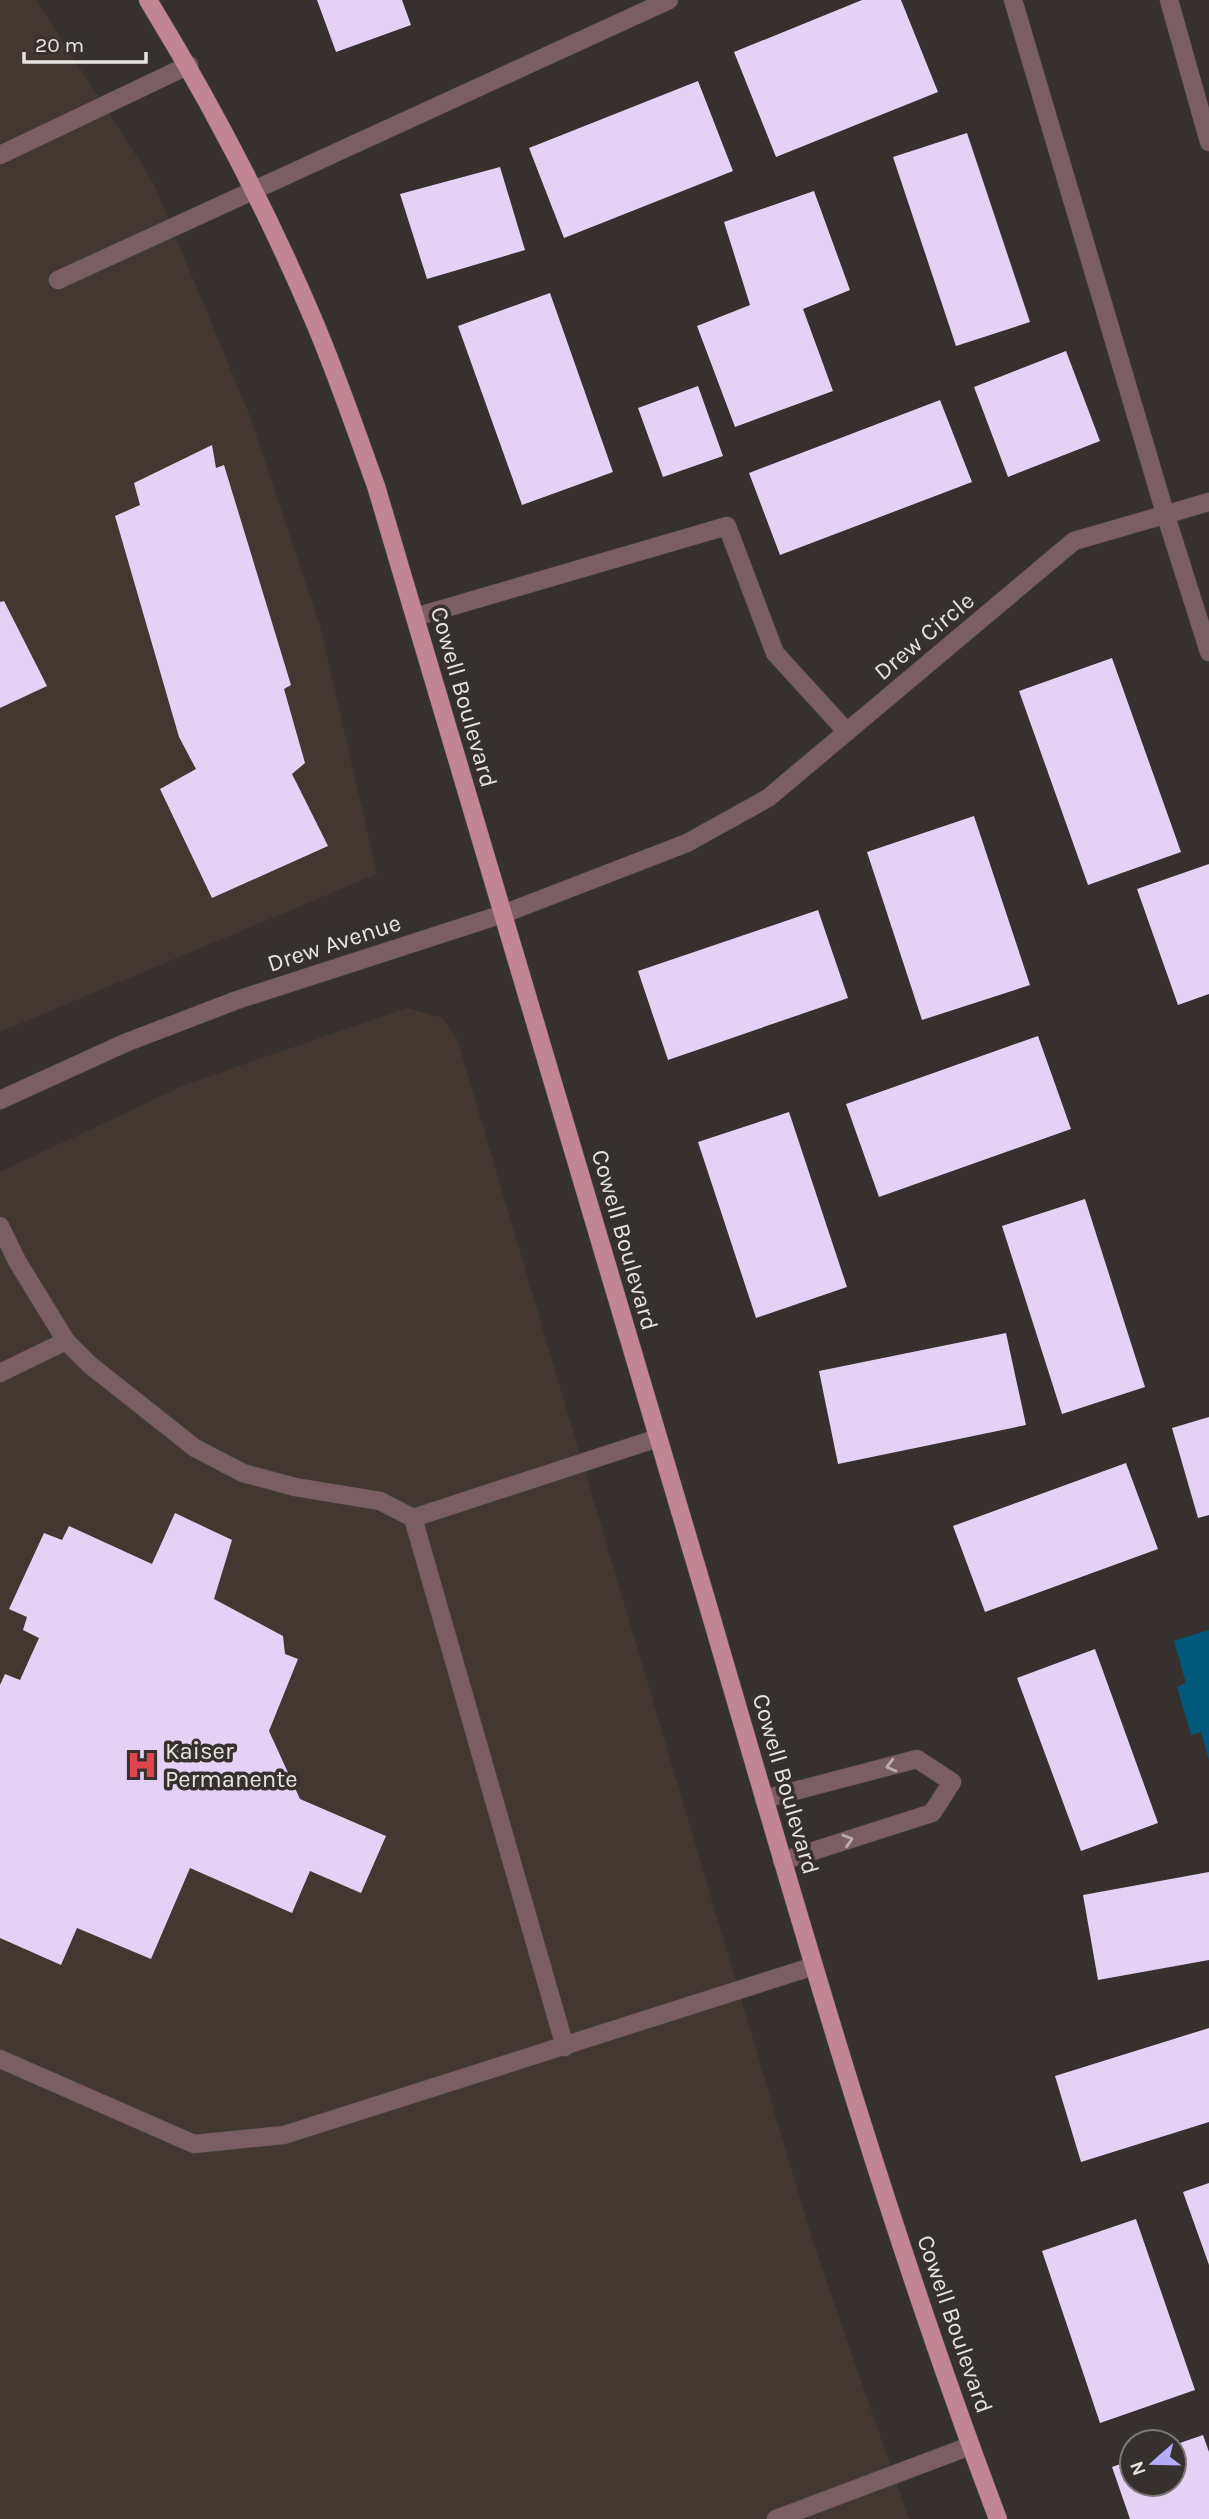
<svg xmlns="http://www.w3.org/2000/svg" width="1209" height="2519" font-family="Karla,sans-serif">
	<style>
		.built { fill: #433831 }
		.water { fill: #00597a }
		.building { fill: #e3d1f6 }
		.lines { fill: none; stroke-linecap: round; stroke-linejoin: round }
		.minor-casing { stroke: #524d4b; stroke-width: 19 }
		.major-casing { stroke: #524d4b; stroke-width: 19 }
		.minor { stroke: #7b5d64; stroke-width: 18 }
		.major { stroke: #c18594; stroke-width: 18 }
		.oneway { stroke: #bbadaf }
		.labels { text-anchor: middle; dominant-baseline: central; stroke-width: 7; stroke-linejoin: round; paint-order: stroke }
		.street-label { font-size: 24px; fill: #e6e3e1; stroke: #36312e }
		.poi-label { font-size: 24px; fill: #e6e3e1; stroke: #36312e; text-anchor: start }
	</style>
	<rect width="100%" height="100%" fill="#36312e"/>
	<path class="built" d="M0 0H36L153 182 249 414 320 626 377 874 0 1032Z
		M407 1008 442 1018 457 1039 813 2242 909 2519H0V1172L187 1084Z"/>
	<path class="water" d="M1209 1630V1760L1201 1732 1191 1735 1177 1687 1186 1683 1174 1641Z"/>
	<path class="building" d="M317 0H402L411 25 336 52Z
		M862 0H901L938 92 776 157 734 52Z
		M698 81 733 171 564 238 529 148Z
		M967 133 1030 322 956 346 893 157Z
		M500 167 525 250 427 279 400 194Z
		M814 191 850 290 803 309 833 391 735 427 697 326 750 305 724 222Z
		M550 293 613 472 522 505 458 326Z
		M1066 351 1100 441 1008 477 974 387Z
		M698 386 723 456 663 477 638 408Z
		M940 400 972 482 780 555 749 473Z
		M212 445 216 468 224 465 291 685 284 689 305 763 292 774 328 846 212 898 160 789 196 769 179 737 115 516 140 505 134 483Z
		M4 601 47 686 0 708V602Z
		M1112 658 1181 852 1088 885 1019 691Z
		M974 816 1030 985 922 1020 867 852Z
		M1209 864V994L1178 1005 1137 889Z
		M818 910 848 998 668 1060 638 971Z
		M1038 1036 1071 1129 879 1197 846 1104Z
		M789 1112 847 1287 756 1318 698 1142Z
		M1085 1199 1145 1387 1062 1414 1002 1226Z
		M1006 1333 1026 1425 838 1464 819 1371Z
		M1209 1417V1515L1198 1518 1172 1428Z
		M1126 1463 1158 1549 985 1612 953 1526Z
		M175 1513 232 1540 214 1599 283 1636 285 1654 298 1659 269 1731 300 1799 386 1836 361 1893 310 1871 292 1913 190 1868 151 1959 77 1928 61 1965 0 1938V1685L5 1674 20 1680 39 1638 23 1630 27 1617 9 1609 44 1533 62 1540 69 1526 152 1564Z
		M1095 1649 1158 1823 1081 1851 1017 1678Z
		M1209 1872V1960L1098 1980 1083 1895Z
		M1209 2028V2122L1081 2162 1055 2076Z
		M1209 2183V2265L1183 2192Z
		M1136 2219 1195 2390 1100 2423 1042 2251Z
		M1203 2435 1209 2452V2519H1130L1112 2467 1132 2460V2484H1174V2445Z"/>
	<g class="lines">
		<g class="minor-casing">
			<path id="minor" d="M1013 0 1165 513 1209 652
				M1169 0 1209 142
				M0 155 189 65
				M58 280 669 0
				M415 617 727 526 775 653 847 732
				M0 1100 125 1043 237 1000 503 914 687 843 768 798 1074 541 1209 502
				M0 1226 17 1261 66 1341
				M0 1373 66 1341 90 1365 195 1448 243 1473 295 1487 380 1501 413 1518 565 2047
				M413 1518 658 1438
				M764 1799 917 1759 952 1782 932 1813 782 1861
				M0 2059 194 2144 284 2135 814 1966
				M776 2519 970 2446"/>
		</g>
		<g class="major-casing">
			<path id="major" d="M148 0C211 103 267 210 314 321 337 375 356 431 376 486 486 854 595 1223 704 1592 795 1903 883 2216 998 2519"/>
		</g>
		<use href="#minor" class="minor"/>
		<use href="#major" class="major"/>
	</g>
	<defs><path id="oneway-chevron" d="M-2-3.5L2.5 0L-2 3.5" fill="none" stroke-width="1.6" stroke-linecap="round" stroke-linejoin="round" transform="scale(1.75)"/></defs>
	<g class="oneway">
		<use href="#oneway-chevron" transform="translate(891 1766) rotate(165)"/>
		<use href="#oneway-chevron" transform="translate(848 1840) rotate(-17)"/>
	</g>
	<defs>
		<g id="hospital-bare" transform="scale(2.415)"><path d="M-5-5h3v3.5h4V-5h3V5h-3V1.5h-4V5h-3Z" fill="#e0444e" stroke="#36312e" stroke-width="2.5" paint-order="stroke"/></g>
	</defs>
	<g fill-rule="evenodd">
		<use href="#hospital-bare" x="142" y="1765"/>
	</g>
	<g class="labels">
		<g class="street-label">
			<text transform="translate(924 636) rotate(-40)">Drew Circle</text>
			<text transform="translate(464 697) rotate(74)">Cowell Boulevard</text>
			<text transform="translate(334 943) rotate(-18)">Drew Avenue</text>
			<text transform="translate(625 1240) rotate(74)">Cowell Boulevard</text>
			<text transform="translate(786 1784) rotate(74)">Cowell Boulevard</text>
			<text transform="translate(955 2324) rotate(71)">Cowell Boulevard</text>
		</g>
		<g class="poi-label">
			<text x="165" y="1751">Kaiser<tspan x="165" dy="28">Permanente</tspan></text>
		</g>
	</g>
	<g transform="translate(1153 2463) rotate(250)"><circle r="33" fill="#36312e" stroke="#7c7876" stroke-width="2"/>
	<path d="M0-5L12 26L0 18L-12 26Z" fill="#b5acf9"/>
	<text y="-10" font-size="19" font-weight="bold" text-anchor="middle" fill="#e6e3e1">N</text>
	</g>
	<path d="M24 52v10h122v-10" fill="none" stroke="#e6e3e1" stroke-width="3.5"/>
	<text x="35" y="52" font-size="21" fill="#e6e3e1" stroke="#36312e" stroke-width="5" paint-order="stroke">20 m</text>
</svg>
